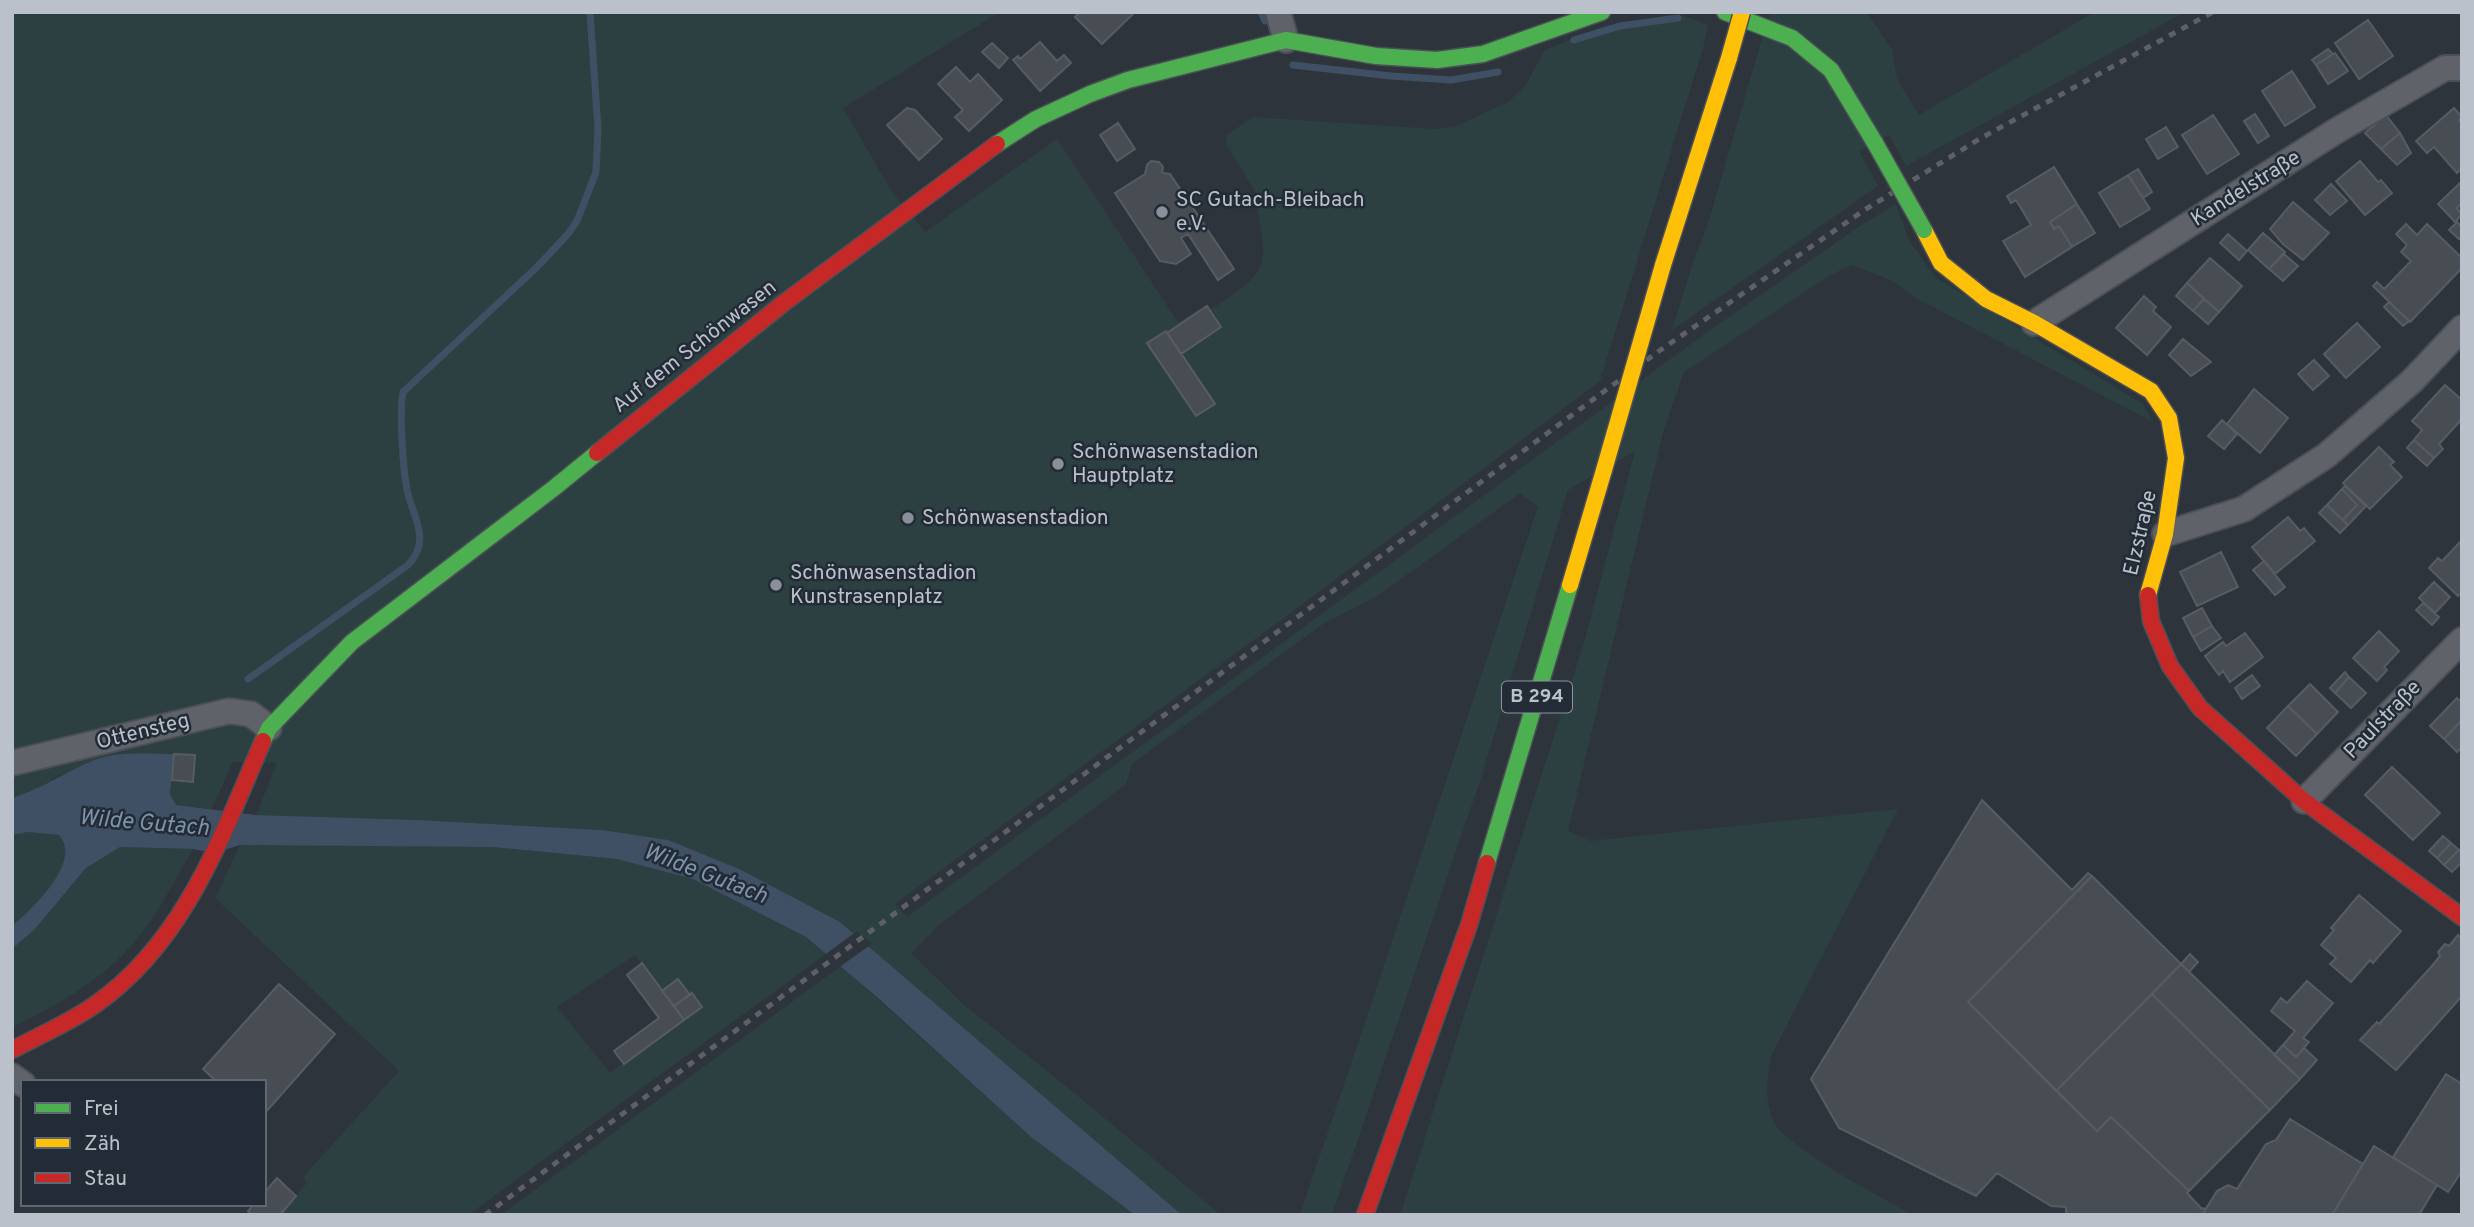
<svg xmlns="http://www.w3.org/2000/svg" width="2474" height="1227" font-family="Overpass,sans-serif">
	<style>
		.green { fill: #2c4042; fill-rule: evenodd }
		.water { fill: #3f5064 }
		.pier { fill: #2e343b }
		.lines { fill: none; stroke-linecap: round; stroke-linejoin: round }
		.stream { stroke: #3f5064; stroke-width: 7 }
		.building { fill: #484d53; stroke: #575c63; stroke-width: 2 }
		.street-casing { stroke: #4c5056; stroke-width: 28 }
		.fast-casing { stroke: #4c5056; stroke-width: 19 }
		.slow-casing { stroke: #4c5056; stroke-width: 19 }
		.jam-casing { stroke: #4c5056; stroke-width: 19 }
		.street { stroke: #5f6369; stroke-width: 24 }
		.fast { stroke: #4caf50; stroke-width: 16 }
		.slow { stroke: #ffc107; stroke-width: 16 }
		.jam { stroke: #c62828; stroke-width: 16 }
		.rail { stroke: #5d6166; stroke-width: 5; stroke-dasharray: 7 7; stroke-linecap: butt }
		.fast-bridge-casing { stroke: #4c5056; stroke-width: 19; stroke-linecap: butt }
		.slow-bridge-casing { stroke: #4c5056; stroke-width: 19; stroke-linecap: butt }
		.fast-bridge { stroke: #4caf50; stroke-width: 16 }
		.slow-bridge { stroke: #ffc107; stroke-width: 16 }
		.poi-dot { fill: #899099; stroke: #222b36; stroke-width: 2.5 }
		.labels { text-anchor: middle; dominant-baseline: central; stroke-width: 5; stroke-linejoin: round; paint-order: stroke }
		.shield { fill: #222b36; stroke: #8c949e; stroke-width: 2 }
		.shield-label { font-size: 19px; font-weight: bold; fill: #bac1cb }
		.street-label { font-size: 21px; fill: #bac1cb; stroke: #222b36 }
		.poi-label { font-size: 21px; fill: #bac1cb; stroke: #222b36; text-anchor: start }
		.water-label { font-size: 23px; font-style: italic; fill: #7e93aa; stroke: #222b36 }
	</style>
	<rect width="100%" height="100%" fill="#2e343b"/>
	<path class="green" d="M12 12H1000L843 108 892 192 925 232 1057 139 1178 322 1208 305 1212 309C1263 273 1271 273 1257 208L1263 204 1226 144 1227 135 1253 117 1434 129 1454 127 1508 102 1525 86 1545 50 1604 26 1671 15 1684 16 1708 25 1703 48 1600 381 1327 586 895 904 907 917 1706 333 1854 230 1896 204 1908 239 1936 278 2143 404 2153 422 1918 299 1891 280 1852 265 1828 276 1684 372 1663 432 1568 831 1590 841 1898 809 1771 1056C1767 1079 1764 1098 1773 1120 1783 1147 1884 1198 1912 1215H1400L1583 646 1635 451 1568 490 1482 775 1332 1215H1300L1538 507 1520 493 1379 595 1323 624 1132 764 1126 784 939 925 911 953 963 1004 1067 1087 1221 1215H1182L840 922 602 830 417 820 256 815 277 763 233 762 212 809 176 805 170 794 172 780 193 781 194 755H122L56 777 37 789 12 798Z
		M1770 12H1866L1892 49 1897 79 1919 115 2095 12H2185L1906 166 1889 135 1859 151 1878 186 1672 330 1694 259 1706 230Z
		M28 832 60 835C83 863 32 909 12 926V835Z
		M329 844 491 847 617 859 693 879 806 937 826 954 468 1215H280L306 1184 304 1176 399 1071 215 898 240 845ZM635 955 662 991 692 993 701 1007 610 1073 557 1007Z
		M120 847 193 849C174 882 157 916 132 945 101 980 55 1007 12 1027V949L35 929 86 868Z
		M841 966 1031 1137 1135 1215H501Z"/>
	<path class="water" d="M174 754 170 794 176 805 256 815 417 820 602 830 668 840 739 869 840 922 1182 1215H1135L1031 1137 878 998 806 937 693 879 617 859 491 847 240 845 214 853 193 849 120 847 86 868 35 929 12 949V926C32 909 83 862 59 835L28 832 12 835V798C42 789 68 770 97 759 121 751 150 754 174 754Z"/>
	<path class="pier" d="M857 931 872 944 838 968 823 956Z"/>
	<g class="lines">
		<path class="stream" d="M1261 12 1265 21
			M1574 40 1620 26 1678 18
			M1293 65 1391 76 1451 80 1498 72
			M248 679 408 565C432 540 413 518 407 490 403 468 399 413 403 392L537 267 568 234 577 221 596 172 598 129 590 12"/>
	</g>
	<path class="building" d="M1080 12H1135L1102 44 1075 17Z
		M2368 20 2393 56 2359 79 2335 43Z
		M1040 42 1057 61 1064 55 1071 63 1040 91 1013 60 1018 56 1020 59Z
		M992 43 1008 58 999 68 982 52Z
		M2328 49 2333 54 2316 65 2312 60Z
		M2335 53 2348 71 2328 84 2316 65Z
		M956 67 970 82 978 74 1002 100 969 131 955 117 963 110 938 84Z
		M2292 71 2315 107 2285 126 2262 91Z
		M907 108 915 110 942 139 919 160 887 125Z
		M2454 108 2462 117 2459 120 2462 124V168L2457 173 2434 147 2427 153 2416 141Z
		M2255 114 2269 136 2258 143 2244 121Z
		M2213 115 2239 154 2207 174 2182 135Z
		M2386 115 2400 133 2381 149 2365 133Z
		M1118 123 1135 149 1117 161 1100 135Z
		M2166 127 2178 147 2158 159 2146 139Z
		M2400 133 2411 153 2397 165 2381 149Z
		M1151 161 1159 162 1163 167 1162 173 1170 174 1234 269 1218 280 1188 234 1181 238 1191 254 1176 264 1160 261 1115 193 1145 174 1147 165Z
		M2360 161 2378 182 2381 180 2392 193 2365 215 2336 181Z
		M2054 167 2077 204 2050 222 2054 229 2059 226 2072 247 2025 277 2003 241 2031 225 2016 200 2011 203 2007 196Z
		M2138 169 2152 192 2143 198 2128 175Z
		M2128 175 2150 209 2120 227 2099 193Z
		M2462 181V203L2457 208 2462 215 2455 222 2438 204Z
		M2331 184 2347 201 2330 215 2315 200Z
		M2293 202 2329 233 2303 260 2283 244 2270 229Z
		M2077 204 2095 233 2072 247 2059 226 2054 229 2050 222Z
		M2457 222 2462 227V236L2459 239 2449 230Z
		M2406 224 2417 235 2427 224 2462 258V268L2410 322 2373 286 2377 282 2384 289 2411 261 2401 252 2407 245 2396 234Z
		M2263 233 2285 252 2269 269 2248 250Z
		M2228 234 2247 251 2239 260 2220 243Z
		M2284 254 2298 266 2283 281 2269 269Z
		M2210 258 2242 286 2219 312 2187 283Z
		M2187 283 2204 299 2193 311 2176 296Z
		M2144 296 2156 307 2153 311 2171 327 2147 355 2116 328Z
		M2204 299 2219 312 2208 324 2193 311Z
		M2389 302 2409 321 2403 326 2384 307Z
		M1207 306 1221 327 1181 354 1167 333Z
		M2357 323 2380 347 2346 378 2324 354Z
		M1166 331 1215 404 1196 416 1147 343Z
		M2183 339 2211 362 2191 376 2169 355Z
		M2314 360 2329 376 2313 390 2298 374Z
		M2445 385 2462 400V419L2439 444 2443 449 2434 458 2414 440 2422 430 2412 421Z
		M2254 389 2288 418 2260 453 2227 424Z
		M2222 420 2237 434 2224 449 2208 436Z
		M2414 440 2434 458 2427 466 2407 448Z
		M2379 447 2394 462 2390 465 2402 477 2370 509 2343 483Z
		M2345 486 2366 506 2348 525 2343 520 2357 505 2342 489Z
		M2342 489 2357 505 2343 520 2327 505Z
		M2327 505 2348 525 2340 533 2319 513Z
		M2288 517 2300 531 2304 528 2315 541 2275 574 2252 547Z
		M2462 540V592L2458 596 2429 568 2438 558 2442 561Z
		M2221 552 2238 587 2197 606 2180 572Z
		M2264 561 2285 587 2275 595 2253 570Z
		M2434 582 2450 597 2435 613 2419 598Z
		M2423 603 2439 617 2432 625 2416 610Z
		M2202 608 2212 626 2193 637 2183 618Z
		M2212 626 2221 638 2201 651 2193 637Z
		M2379 631 2399 651 2384 667 2387 670 2377 681 2353 658Z
		M2245 633 2263 657 2230 682 2223 671 2219 675 2205 656 2223 642 2226 646Z
		M2345 672 2349 677 2335 693 2330 688Z
		M2252 675 2260 686 2242 699 2235 688Z
		M2349 677 2366 693 2351 708 2335 693Z
		M2310 684 2338 712 2317 734 2288 706Z
		M2457 698 2462 703V720L2444 739 2430 726Z
		M2288 706 2317 734 2296 756 2267 728Z
		M2462 720V747L2457 752 2444 739Z
		M174 754 195 755 193 782 172 780Z
		M2392 767 2440 813 2413 840 2365 795Z
		M1982 800 2072 890 2088 873 2092 876 1968 1002 2097 1131 2111 1117 2189 1191 2187 1193 2201 1208 2206 1209 2202 1215H2066V1207L2051 1206 1997 1173 1976 1196 1839 1128 1811 1079Z
		M2443 836 2451 843 2437 858 2429 851Z
		M2451 843 2459 850 2444 865 2437 858Z
		M2459 850 2462 853V862L2452 872 2444 865Z
		M2092 876 2181 964 2056 1091 1968 1002Z
		M2359 895 2401 931 2373 963 2370 960 2351 982 2330 964 2336 958 2321 945 2334 930 2331 928Z
		M2458 935 2462 939V996L2396 1070 2360 1040 2377 1022 2379 1024 2431 967 2440 956 2438 952 2445 944 2449 946Z
		M2190 954 2198 962 2189 972 2181 964Z
		M642 963 684 1020 624 1064 614 1051 659 1018 627 975Z
		M2181 964 2300 1079 2270 1110 2152 994Z
		M678 979 690 995 674 1006 662 991Z
		M2307 981 2333 1003 2303 1038 2309 1042 2296 1057 2283 1045 2295 1031 2271 1011 2281 998 2287 1003Z
		M279 984 335 1034 264 1114V1082H217L203 1069Z
		M692 993 702 1007 684 1020 674 1006Z
		M2152 994 2270 1110 2189 1191 2111 1117 2097 1131 2056 1091Z
		M2283 1045 2296 1057 2304 1048 2317 1060 2300 1079 2274 1055Z
		M2446 1074 2462 1084V1171L2448 1192 2393 1157Z
		M2290 1119 2363 1164 2332 1215H2202L2217 1191 2228 1185 2237 1189 2266 1144 2276 1140Z
		M2374 1146 2437 1185 2419 1215H2332Z
		M277 1178 296 1196 280 1215H253L248 1211 254 1204H264V1193Z"/>
	<g class="lines">
		<g class="street-casing">
			<path id="street" d="M1278 12 1286 40
				M2034 323 2336 131 2445 68H2462
				M2165 534 2244 509 2327 455 2412 381 2462 328
				M12 763 229 711 251 714 269 728
				M2304 801 2462 640
				M12 1076 23 1084"/>
		</g>
		<g class="fast-casing">
			<path id="fast" d="M1725 12 1792 38 1831 70 1875 143
				M997 144 1036 119 1090 94 1128 80 1286 40 1376 56 1437 60 1483 54 1602 12
				M263 741 269 728 352 642 554 488 597 453
				M1487 863 1570 585"/>
		</g>
		<g class="slow-casing">
			<path id="slow" d="M1924 230 1941 263 1986 299 2034 323 2151 391 2169 418 2176 458 2165 534 2148 595
				M1663 265 1729 58
				M1570 585 1604 470"/>
		</g>
		<g class="jam-casing">
			<path id="jam" d="M597 453 785 302 997 144
				M2148 595 2151 621 2170 666 2200 708 2304 801 2462 917
				M12 1050C40 1035 71 1022 96 1004 185 942 222 835 263 741
				M1365 1215 1469 925 1487 863"/>
		</g>
		<use href="#street" class="street"/>
		<use href="#fast" class="fast"/>
		<use href="#slow" class="slow"/>
		<use href="#jam" class="jam"/>
		<path class="rail" d="M485 1215 1659 351 1866 209 1981 138 2213 12"/>
		<g class="fast-bridge-casing">
			<path id="fast-bridge" d="M1875 143 1924 230"/>
		</g>
		<g class="slow-bridge-casing">
			<path id="slow-bridge" d="M1729 58 1742 12
				M1604 470 1663 265"/>
		</g>
		<use href="#fast-bridge" class="fast-bridge"/>
		<use href="#slow-bridge" class="slow-bridge"/>
	</g>
	<g class="poi-dot">
		<circle cx="1162" cy="212" r="7"/>
		<circle cx="1058" cy="464" r="7"/>
		<circle cx="908" cy="518" r="7"/>
		<circle cx="776" cy="585" r="7"/>
	</g>
	<g class="labels">
		<rect class="shield" x="1502" y="681.5" width="70" height="31" rx="5"/>
		<g class="shield-label">
			<text x="1537" y="697">B 294</text>
		</g>
		<g class="street-label">
			<text transform="translate(2246 189) rotate(-32)">Kandelstraße</text>
			<text transform="translate(695 347) rotate(-38)">Auf dem Schönwasen</text>
			<text transform="translate(2141 533) rotate(-77)">Elzstraße</text>
			<text transform="translate(2383 720) rotate(-46)">Paulstraße</text>
			<text transform="translate(143 732) rotate(-14)">Ottensteg</text>
		</g>
		<g class="poi-label">
			<text x="1176" y="200">SC Gutach-Bleibach<tspan x="1176" dy="24">e.V.</tspan></text>
			<text x="1072" y="452">Schönwasenstadion<tspan x="1072" dy="24">Hauptplatz</tspan></text>
			<text x="922" y="518">Schönwasenstadion</text>
			<text x="790" y="573">Schönwasenstadion<tspan x="790" dy="24">Kunstrasenplatz</tspan></text>
		</g>
		<g class="water-label">
			<text transform="translate(144 824) rotate(5)">Wilde Gutach</text>
			<text transform="translate(705 875) rotate(21)">Wilde Gutach</text>
		</g>
	</g>
	<rect width="2474" height="1227" fill="none" stroke="#bac1cb" stroke-width="28"/>
	<rect x="21" y="1080" width="245" height="126" fill="#222b36" stroke="#5f6772" stroke-width="2"/>
	<rect x="35" y="1103" width="35" height="10" fill="#4caf50" stroke="#5f6772" stroke-width="2"/>
	<text x="84" y="1115" font-size="21" fill="#bac1cb">Frei</text>
	<rect x="35" y="1138" width="35" height="10" fill="#ffc107" stroke="#5f6772" stroke-width="2"/>
	<text x="84" y="1150" font-size="21" fill="#bac1cb">Zäh</text>
	<rect x="35" y="1173" width="35" height="10" fill="#c62828" stroke="#5f6772" stroke-width="2"/>
	<text x="84" y="1185" font-size="21" fill="#bac1cb">Stau</text>
</svg>
